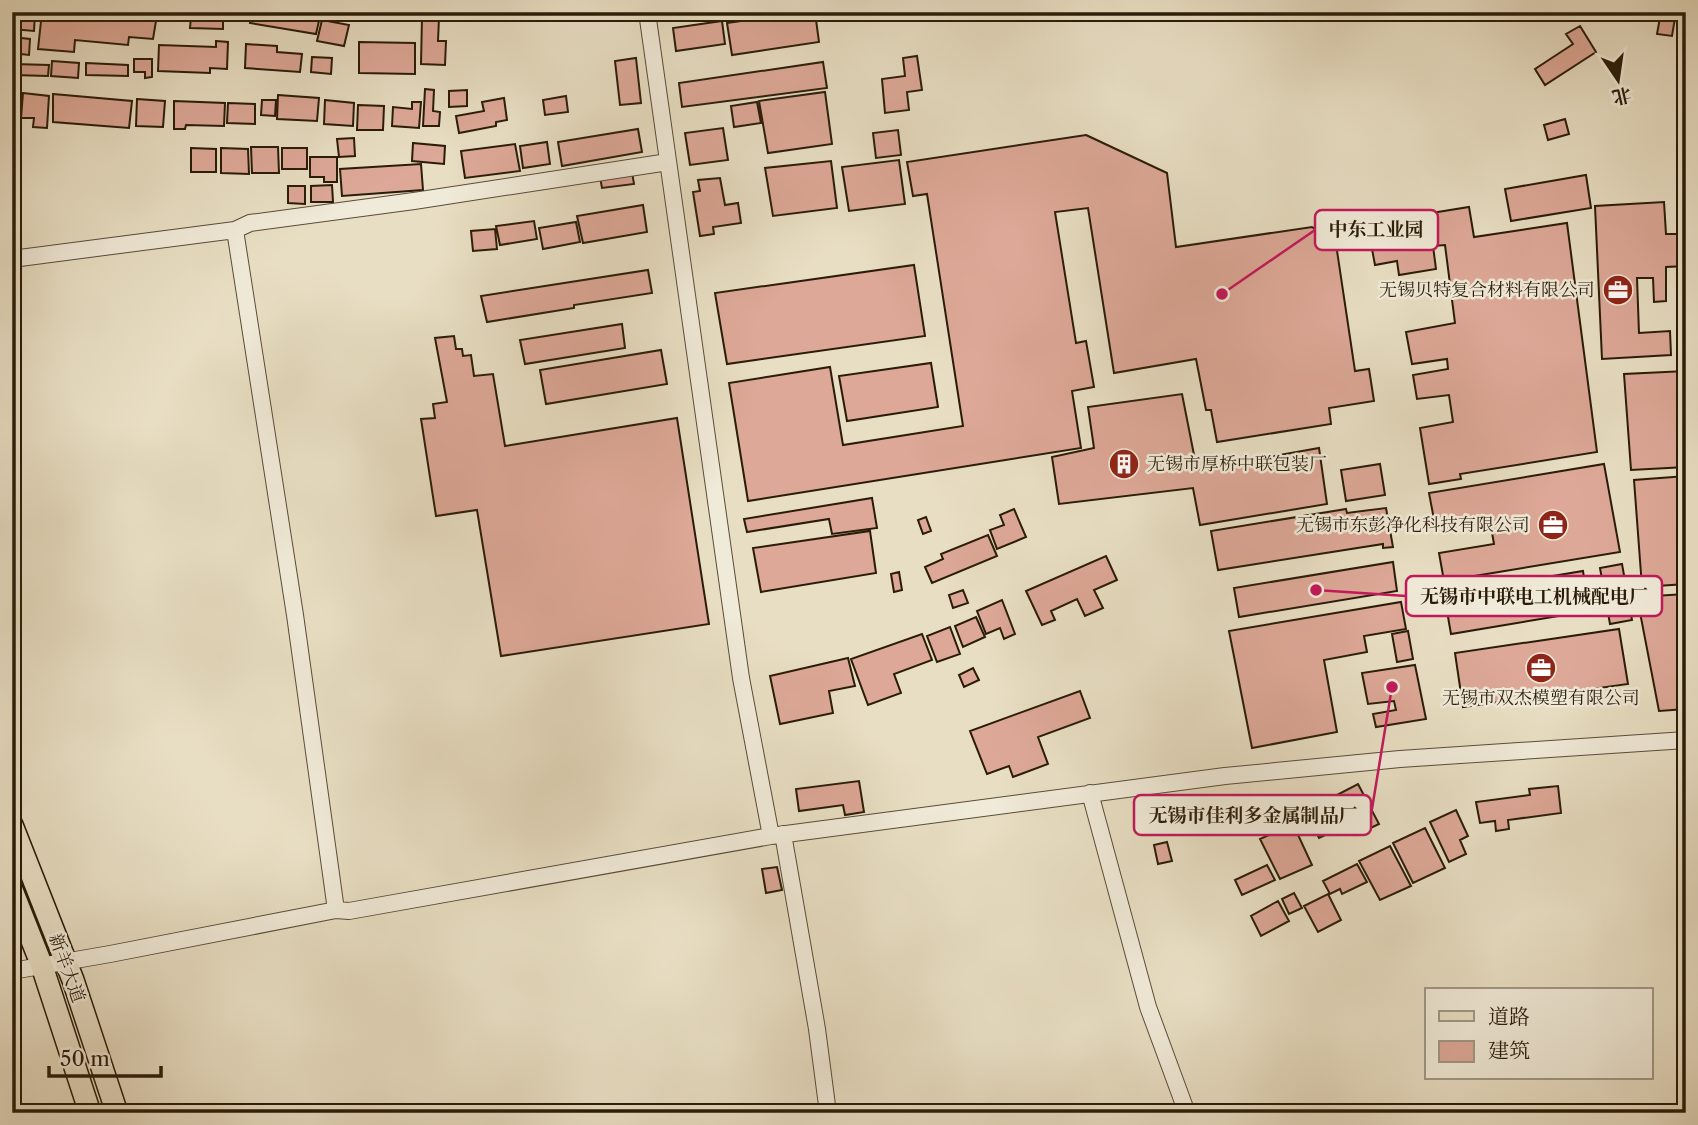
<svg xmlns="http://www.w3.org/2000/svg" width="1698" height="1125" font-family="'Libre Caslon Text','Noto Serif SC',serif">
	<style>
		.building { fill: #dda897; stroke: #2a1c09; stroke-width: 2 }
		.lines { fill: none; stroke-linecap: round; stroke-linejoin: round }
		.minor-casing { stroke: #5a4c38; stroke-width: 18 }
		.major-casing { stroke: #2a1c09; stroke-width: 24 }
		.minor { stroke: #f0ead8; stroke-width: 16 }
		.major { stroke: #e8dec3; stroke-width: 21 }
		.labels { text-anchor: middle; dominant-baseline: central; stroke-width: 5; stroke-linejoin: round; paint-order: stroke }
		.poi-label { font-size: 18px; fill: #2a1c09; stroke: #f0ead8; text-anchor: end }
		.street-label { font-size: 18px; fill: #2a1c09; stroke: #f0ead8 }
		.leader { fill: none; stroke: #c2185b; stroke-width: 2.5 }
		.callout-dot { fill: #c2185b; stroke: #f0ead8; stroke-width: 2.5 }
		.callout { fill: #f0ead8; stroke: #c2185b; stroke-width: 2.5 }
		.callout-label { font-size: 19px; text-anchor: middle; font-weight: bold; fill: #2a1c09 }
	</style>
	<rect width="100%" height="100%" fill="#e8dec3"/>
	<filter id="stains"><feTurbulence type="fractalNoise" baseFrequency=".00286" numOctaves="4"/><feColorMatrix values="0 0 0 0 .2 0 0 0 0 .09 0 0 0 0 .02 0 0 0 .5 -.17"/></filter>
	<radialGradient id="worn" r=".72"><stop offset=".6" stop-color="#630" stop-opacity="0"/><stop offset="1" stop-color="#630" stop-opacity=".3"/></radialGradient>
	<path class="building" d="M12 12H35L34 31 12 29Z
		M42 12H82L156 21 153 39 129 37 128 45 75 40 74 52 38 49Z
		M252 12H321L316 34 250 23Z
		M804 12H815L819 42 732 55 727 23Z
		M1661 12H1676L1672 36 1657 34Z
		M191 17 223 19V29L190 28Z
		M422 17 439 18 438 41H446L445 65 421 64Z
		M322 20 349 25 344 46 317 41Z
		M722 21 725 44 676 51 673 28Z
		M1580 26 1596 52 1545 85 1535 69 1573 44 1566 34Z
		M12 37 30 39 29 55 12 53Z
		M216 41 228 42 227 69 210 68V73L158 71 159 45 216 47Z
		M359 42 415 43V74L359 73Z
		M246 44 277 46V52L302 54 300 72 245 68Z
		M917 56 922 90 907 92 909 110 885 113 882 79 905 76 903 58Z
		M312 57 332 58 331 74 311 72Z
		M636 58 641 103 620 105 615 61Z
		M134 59H152V77L145 78V72H134Z
		M52 61 79 63 78 78 51 76Z
		M823 62 827 88 682 107 679 83Z
		M86 63 128 65V76L86 75Z
		M13 64 49 65 48 76 13 75Z
		M425 89 434 90 433 111 440 112 439 126H423Z
		M467 90V106L449 107V91Z
		M825 92 832 144 768 153 759 101Z
		M23 93 49 96 47 128 33 127 34 118H21Z
		M53 94 132 101 129 128 53 122Z
		M278 95 319 98 317 121 277 119Z
		M566 96 568 112 545 115 543 100Z
		M504 98 507 120 496 122V126L459 133 456 116 484 111 482 102Z
		M137 99 165 101 163 127 136 126Z
		M262 100H276L275 116 261 115Z
		M325 100 354 103 353 126 324 124Z
		M174 101 225 103 224 126 186 125 185 129H174Z
		M412 102H421L419 128 392 126 393 107 412 109Z
		M757 102 761 123 734 127 731 106Z
		M228 103 255 104V124L227 123Z
		M358 105 384 106 383 130H357Z
		M1565 119 1569 134 1548 140 1544 125Z
		M723 128 728 160 690 165 685 133Z
		M638 129 642 152 562 166 558 142Z
		M898 130 901 155 876 158 873 133Z
		M1086 135 1167 173 1176 247 1312 227 1336 244 1355 371 1369 369 1374 401 1329 408 1331 424 1217 442 1211 410H1206L1196 359 1114 373 1088 208 1055 212 1076 343 1086 341 1094 387 1072 391 1081 448 748 501 729 383 830 367 843 445 963 426 927 194 913 196 907 162Z
		M354 138 355 156 339 157 337 139Z
		M547 142 550 164 523 168 520 146Z
		M413 143 445 146 444 164 412 161Z
		M515 144 520 171 465 178 461 151Z
		M251 147H278L279 173H252Z
		M191 148 216 149V172H191Z
		M221 148 248 149 249 174 221 173Z
		M282 148H307V169H282Z
		M310 157H337V182H324V177H310Z
		M899 160 905 204 849 211 842 167Z
		M831 161 837 208 773 216 765 168Z
		M421 164 423 190 342 196 340 169Z
		M632 172 634 184 602 188 600 177Z
		M1586 175 1591 208 1511 221 1505 189Z
		M720 178 725 205 738 203 741 223 713 227 714 234 700 236 693 192 700 191 698 180Z
		M332 185 333 202H311V186Z
		M288 186H305V204L288 203Z
		M1664 202 1666 234H1686V266L1666 267V301L1654 302 1653 278H1637L1639 333 1670 331 1671 355 1602 359 1595 206Z
		M643 205 647 232 583 243 577 216Z
		M1469 207 1474 237 1567 223 1597 452 1460 474 1461 479 1429 484 1420 428 1453 422 1449 395 1417 399 1413 375 1448 369 1447 359 1412 364 1406 332 1455 323 1445 245 1433 246 1436 269 1399 275 1397 261 1375 265 1369 233 1390 230 1388 220Z
		M534 221 537 239 500 245 496 226Z
		M576 222 580 242 543 249 539 228Z
		M495 229 497 249 473 251 471 231Z
		M914 265 925 336 727 364 715 293Z
		M648 270 652 293 574 305V308L487 322 481 296Z
		M622 324 625 348 525 364 520 340Z
		M454 336 456 349H462L463 356 471 355 474 376 493 374 505 446 677 418 709 624 501 656 477 510 436 516 421 419 435 418 433 404 447 402 435 338Z
		M661 350 667 384 546 404 540 370Z
		M931 363 938 407 847 421 839 376Z
		M1686 371V467L1631 470 1624 374Z
		M1182 394 1197 470 1319 448 1327 504 1200 525 1193 488 1059 504 1052 457 1094 448 1088 407Z
		M1380 464 1385 495 1346 501 1341 470Z
		M1604 464 1620 552 1444 581 1439 553 1494 544 1490 521 1436 530 1429 493Z
		M1686 476V584L1642 587 1634 480Z
		M872 498 877 528 832 534 829 519 747 532 744 519Z
		M1386 508 1393 547 1383 548V544L1218 570 1211 531 1346 509 1347 513Z
		M1014 509 1026 537 997 549 990 530 1004 525 1000 515Z
		M926 517 931 531 923 534 918 520Z
		M870 531 876 573 761 592 753 548Z
		M988 535 997 556 932 583 925 567 943 559 941 554Z
		M1106 556 1117 580 1094 590 1103 608 1085 616 1077 599 1051 611 1055 620 1042 625 1026 591Z
		M1393 562 1397 591 1239 617 1234 588Z
		M1622 564 1632 620 1610 624 1600 568Z
		M1583 571 1589 611 1451 634 1444 594Z
		M899 572 902 590 894 592 891 574Z
		M963 590 968 603 953 608 949 595Z
		M1686 594V709L1659 711 1637 597Z
		M1002 600 1015 634 1004 639 1000 628 986 634 977 611Z
		M1401 602 1406 629 1364 636 1367 652 1324 660 1337 732 1252 748 1229 631Z
		M976 617 985 637 963 647 955 626Z
		M950 627 960 654 937 662 927 636Z
		M1619 629 1628 684 1463 707 1455 653Z
		M1408 631 1413 659 1397 662 1392 634Z
		M922 634 932 660 894 674 901 693 868 705 851 659Z
		M848 658 855 686 829 691 833 713 780 724 770 676Z
		M1415 665 1426 719 1376 727 1373 714 1396 710 1394 701 1368 704 1362 673Z
		M973 668 979 680 964 687 959 675Z
		M1080 691 1090 718 1038 737 1048 764 1013 777 1009 766 987 774 970 731Z
		M859 781 864 812 845 815 843 805 799 811 796 789Z
		M1358 784 1379 824 1356 835 1335 796Z
		M1558 786 1561 813 1508 820 1509 829 1496 831 1495 821 1480 823 1476 802 1530 795 1529 789Z
		M1335 807 1345 826 1319 838 1310 820Z
		M1456 810 1468 836 1460 840 1466 854 1449 862 1430 822Z
		M1293 824 1312 865 1280 879 1260 839Z
		M1425 828 1445 868 1413 883 1393 843Z
		M1167 842 1172 861 1158 864 1154 845Z
		M1390 846 1411 886 1380 900 1359 861Z
		M1357 864 1367 882 1342 894 1340 889 1330 894 1323 881Z
		M1267 865 1275 880 1242 895 1235 880Z
		M777 867 782 890 766 893 762 869Z
		M1294 893 1302 908 1289 914 1282 899Z
		M1328 894 1341 920 1318 932 1304 906Z
		M1278 901 1289 921 1261 936 1251 916Z"/>
	<g class="lines">
		<g class="minor-casing">
			<path id="minor" d="M647 12 741 678 771 836
				M235 230 295 615 336 910 349 911 771 836 1225 776 1400 759 1686 740
				M12 259 235 230 250 223 414 201 668 162
				M1090 793 1148 1007 1187 1113
				M783 834 817 1029 828 1113
				M12 971 110 954 336 910"/>
		</g>
		<g class="major-casing">
			<path id="major" d="M12 825 73 980 117 1113
				M12 890 42 966 90 1113"/>
		</g>
		<use href="#minor" class="minor"/>
		<use href="#major" class="major"/>
	</g>
	<defs>
		<g id="office-disc" transform="scale(1.575)"><circle r="9.5" fill="#8f2418" stroke="#f0ead8"/><path d="M-6-3h4V-5.5h4V-3h4V5H-6ZM-1-4.5V-3h2v-1.5ZM-6 0V1H6V0Z" fill="#fff"/></g>
		<g id="building-disc" transform="scale(1.575)"><circle r="9.5" fill="#8f2418" stroke="#f0ead8"/><path d="M-4-6H4V6H1V3H-1V6H-4ZM-2.5-4.3h1.7v1.8h-1.7ZM.8-4.3h1.7v1.8H.8ZM-2.5-1h1.7V.8h-1.7ZM.8-1h1.7V.8H.8Z" fill="#fff"/></g>
	</defs>
	<g fill-rule="evenodd">
		<use href="#office-disc" x="1618" y="290"/>
		<use href="#building-disc" x="1124" y="464"/>
		<use href="#office-disc" x="1553" y="525"/>
		<use href="#office-disc" x="1541" y="668"/>
	</g>
	<g class="labels">
		<g class="poi-label">
			<text x="1595" y="290">无锡贝特复合材料有限公司</text>
			<text x="1147" y="464" text-anchor="start">无锡市厚桥中联包装厂</text>
			<text x="1530" y="525">无锡市东彭净化科技有限公司</text>
			<text x="1541" y="698" text-anchor="middle">无锡市双杰模塑有限公司</text>
		</g>
		<g class="street-label">
			<text transform="translate(67 968) rotate(70)">新羊大道</text>
		</g>
	</g>
	<path class="leader" d="M1222 294L1315 230M1316 590L1406 596M1392 687L1371 815"/>
	<g class="callout-dot">
		<circle cx="1222" cy="294" r="7"/>
		<circle cx="1316" cy="590" r="7"/>
		<circle cx="1392" cy="687" r="7"/>
	</g>
	<g class="callout">
		<rect x="1315" y="210" width="123" height="40" rx="7"/>
		<rect x="1406" y="576" width="256" height="40" rx="7"/>
		<rect x="1134" y="795" width="237" height="40" rx="7"/>
	</g>
	<g class="callout-label">
		<text x="1376" y="236">中东工业园</text>
		<text x="1534" y="603">无锡市中联电工机械配电厂</text>
		<text x="1253" y="822">无锡市佳利多金属制品厂</text>
	</g>
	<rect width="1698" height="1125" fill="none" stroke="#e8dec3" stroke-width="42"/>
	<rect x="14" y="14" width="1670" height="1097" fill="none" stroke="#2a1c09" stroke-width="3.5"/>
	<rect x="21" y="21" width="1656" height="1083" fill="none" stroke="#2a1c09" stroke-width="2"/>
	<rect x="1425" y="988" width="228" height="91" fill="#f0ead8" stroke="#a19885" stroke-width="2"/>
	<rect x="1439" y="1011" width="35" height="10" fill="#e8dec3" stroke="#a19885" stroke-width="2"/>
	<text x="1488" y="1024" font-size="21" fill="#2a1c09">道路</text>
	<rect x="1439" y="1041" width="35" height="21" fill="#dda897" stroke="#a19885" stroke-width="2"/>
	<text x="1488" y="1058" font-size="21" fill="#2a1c09">建筑</text>
	<g transform="translate(1618 80) rotate(167)" stroke="#f0ead8" stroke-width="5" paint-order="stroke">
	<path d="M0-5L12 26L0 18L-12 26Z" fill="#2a1c09"/>
	<text y="-10" font-size="19" font-weight="bold" text-anchor="middle" fill="#2a1c09">北</text>
	</g>
	<path d="M49 1066v10h112v-10" fill="none" stroke="#2a1c09" stroke-width="3.5"/>
	<text x="60" y="1066" font-size="21" fill="#2a1c09" stroke="#f0ead8" stroke-width="5" paint-order="stroke">50 m</text>
	<rect width="100%" height="100%" filter="url(#stains)"/>
	<rect width="100%" height="100%" fill="url(#worn)"/>
</svg>
